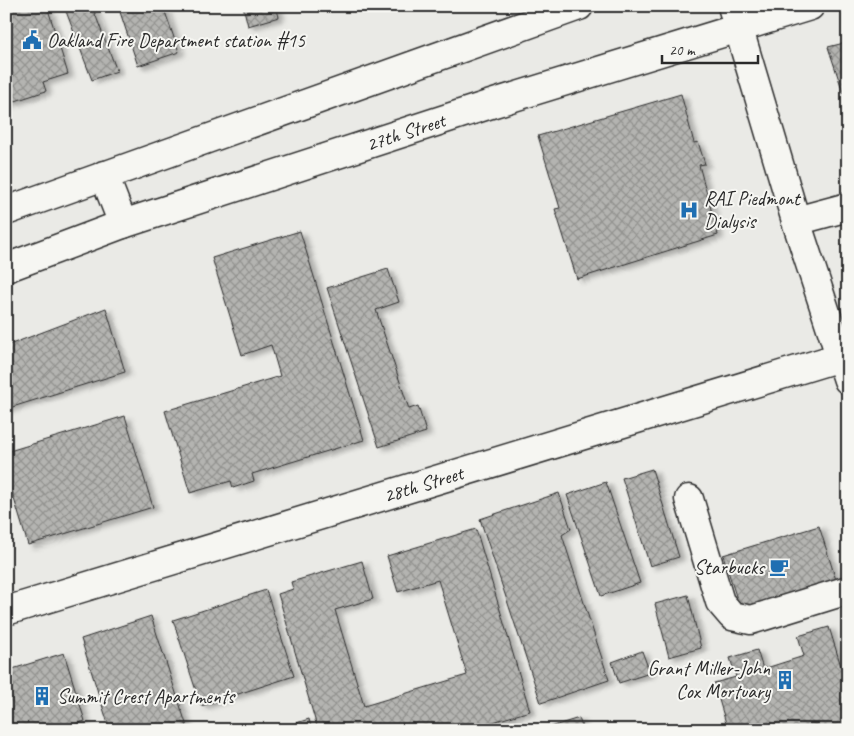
<svg xmlns="http://www.w3.org/2000/svg" width="854" height="736" font-family="Caveat,sans-serif">
	<style>
		.building { fill: url(#building-cross-hatch); stroke: #2b2b2b; filter: url(#shadow) }
		.lines { fill: none; stroke-linecap: round; stroke-linejoin: round }
		.minor-casing { stroke: #2b2b2b; stroke-width: 31 }
		.major-casing { stroke: #2b2b2b; stroke-width: 31 }
		.minor { stroke: #f6f6f2; stroke-width: 28 }
		.major { stroke: #f6f6f2; stroke-width: 28 }
		.labels { text-anchor: middle; dominant-baseline: central; stroke-width: 4; stroke-linejoin: round; paint-order: stroke }
		.poi-label { font-size: 20px; fill: #2b2b2b; stroke: #f6f6f2; text-anchor: start }
		.street-label { font-size: 20px; fill: #2b2b2b; stroke: #f6f6f2 }
	</style>
	<defs>
		<pattern id="building-cross-hatch" width="8" height="8" patternUnits="userSpaceOnUse" patternTransform="scale(1.25)"><rect width="8" height="8" fill="#b4b4b1"/><path d="M0 0l8 8M0 8l8-8" fill="none" stroke="#939390"/></pattern>
		<filter id="shadow"><feDropShadow dx="5.5" dy="3" stdDeviation="2.5" flood-color="#0004"/></filter>
	</defs>
	<rect width="100%" height="100%" fill="#eaeae6"/>
	<filter id="ink" filterUnits="userSpaceOnUse"><feTurbulence type="fractalNoise" baseFrequency=".02" numOctaves="2"/><feDisplacementMap in="SourceGraphic" scale="10" xChannelSelector="R" yChannelSelector="G"/><feConvolveMatrix kernelMatrix="1 2 1 2 8 2 1 2 1" color-interpolation-filters="sRGB"/></filter>
	<g filter="url(#ink)">
		<path class="building" d="M6 6H47L68 74 43 82 46 91 6 104Z
			M64 6H92L117 71 92 80Z
			M118 6H163L179 52 138 66Z
			M243 6H276L279 17 248 26Z
			M848 42V107L828 47Z
			M681 94 694 143 698 142 705 164 699 165 718 235 577 279 555 209 560 208 538 136Z
			M300 231 364 440 252 474 254 481 233 488 231 481 190 493 165 411 280 376 271 345 242 355 212 258Z
			M388 269 399 302 376 310 409 409 418 406 426 432 379 447 327 288Z
			M106 308 125 372 6 409V346Z
			M125 416 153 507 28 545 6 472V452Z
			M652 469 679 557 650 566 622 478Z
			M606 482 640 583 601 596 567 495Z
			M559 493 571 529 562 535 609 680 541 703 480 519Z
			M819 526 836 580 740 609 723 555Z
			M476 529 530 711 466 730H318L278 594 293 589 291 582 362 561 373 599 335 610 364 706 467 675 438 580 398 592 387 556Z
			M266 590 294 676 201 706 173 620Z
			M688 595 701 648 669 657 655 604Z
			M151 616 188 730H110L81 639Z
			M829 627 848 689V706L846 707 848 713V730H728L714 683 736 677 730 658 757 650 763 669 804 656 798 636Z
			M642 651 650 673 619 683 612 662Z
			M64 653 85 721 58 730H6V671Z
			M579 718 583 730H541Z
			M309 719 312 730H274Z"/>
		<g class="lines">
			<g class="minor-casing">
				<g id="minor">
					<path d="M104 175 123 224"/>
					<path d="M6 211 579 6"/>
					<path d="M796 221 848 207"/>
					<path id="s1" d="M6 268 123 224 491 104 810 6"/>
					<path d="M689 499 720 602 732 616 751 620 848 590"/>
					<path id="s2" d="M6 611 840 357"/>
				</g>
			</g>
			<g class="major-casing">
				<path id="major" d="M732 6 796 221 848 380"/>
			</g>
			<use href="#minor" class="minor"/>
			<use href="#major" class="major"/>
		</g>
	</g>
	<defs>
		<g id="civic-bare" transform="scale(1.5)"><path d="M-.6-6.5H3V-4.5H.6V-3L4-1V1h2V6H-6V1h2V-1L-.6-3ZM-1.2 2.5V6h2.4V2.5Z" fill="#1f6fb2" stroke="#f6f6f2" stroke-width="2.5" paint-order="stroke"/></g>
		<g id="hospital-bare" transform="scale(1.5)"><path d="M-5-5h3v3.5h4V-5h3V5h-3V1.5h-4V5h-3Z" fill="#1f6fb2" stroke="#f6f6f2" stroke-width="2.5" paint-order="stroke"/></g>
		<g id="cafe-bare" transform="scale(1.5)"><path d="M-5.5-4.5H6V0H3Q3 3.5 0 3.5H-2.5Q-5.5 3.5-5.5 0ZM3-3.2v2h1.7v-2ZM-6 4.5H4V6H-6Z" fill="#1f6fb2" stroke="#f6f6f2" stroke-width="2.5" paint-order="stroke"/></g>
		<g id="building-bare" transform="scale(1.5)"><path d="M-4-6H4V6H1V3H-1V6H-4ZM-2.5-4.3h1.7v1.8h-1.7ZM.8-4.3h1.7v1.8H.8ZM-2.5-1h1.7V.8h-1.7ZM.8-1h1.7V.8H.8Z" fill="#1f6fb2" stroke="#f6f6f2" stroke-width="2.5" paint-order="stroke"/></g>
	</defs>
	<g fill-rule="evenodd">
		<use href="#civic-bare" x="32" y="40"/>
		<use href="#hospital-bare" x="689" y="210"/>
		<use href="#cafe-bare" x="779" y="567"/>
		<use href="#building-bare" x="785" y="680"/>
		<use href="#building-bare" x="42" y="696"/>
	</g>
	<g class="labels">
		<g class="poi-label">
			<text x="47" y="40">Oakland Fire Department station #15</text>
			<text x="704" y="198">RAI Piedmont<tspan x="704" dy="23">Dialysis</tspan></text>
			<text x="764" y="567" text-anchor="end">Starbucks</text>
			<text x="770" y="668" text-anchor="end">Grant Miller-John<tspan x="770" dy="23">Cox Mortuary</tspan></text>
			<text x="57" y="696">Summit Crest Apartments</text>
		</g>
		<g class="street-label">
			<text stroke="none"><textPath href="#s1" startOffset="422">27th Street</textPath></text>
			<text stroke="none"><textPath href="#s2" startOffset="436">28th Street</textPath></text>
		</g>
	</g>
	<rect width="854" height="736" fill="none" stroke="#f6f6f2" stroke-width="25"/>
	<rect x="12" y="12" width="829" height="711" fill="none" stroke="#2b2b2b" stroke-width="2" filter="url(#ink)"/>
	<path d="M662 55v8h96v-8" fill="none" stroke="#2b2b2b" stroke-width="2.5"/>
	<text x="669" y="55" font-size="15" fill="#2b2b2b" stroke="#f6f6f2" stroke-width="4" paint-order="stroke">20 m</text>
</svg>
